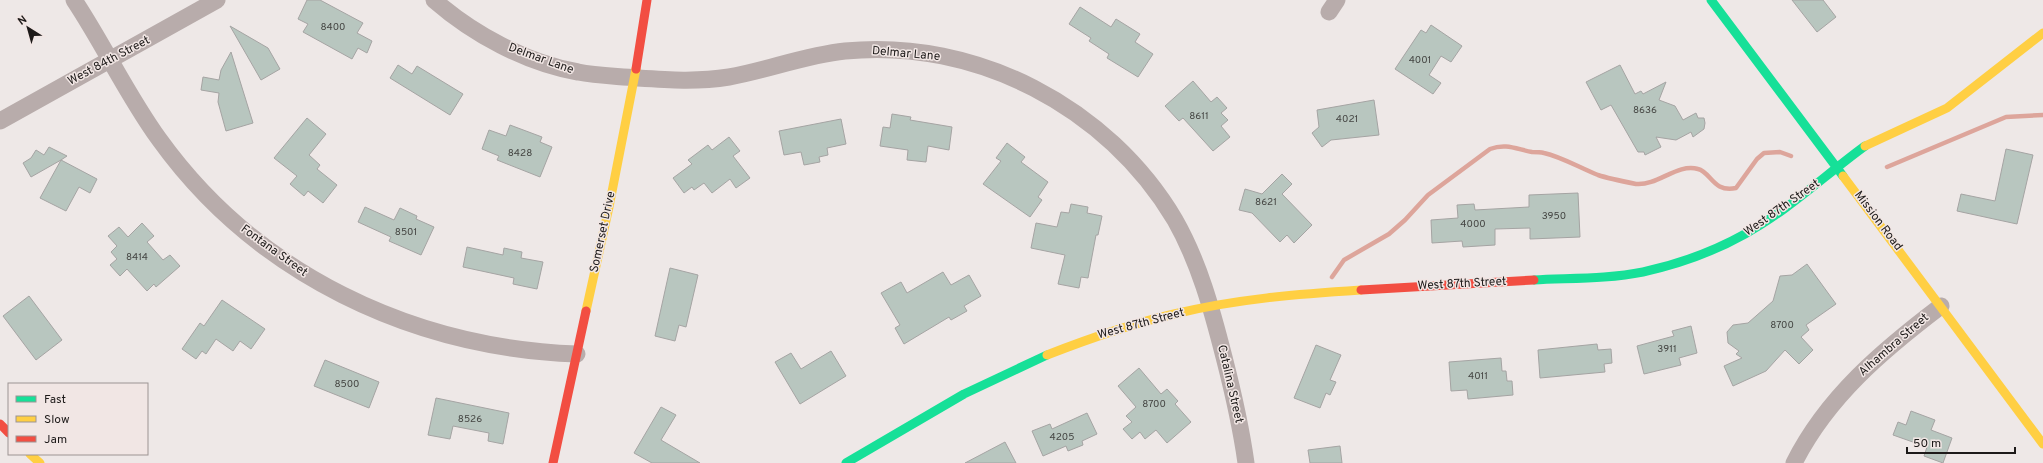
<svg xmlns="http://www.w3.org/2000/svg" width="2043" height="463" font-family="Overpass,sans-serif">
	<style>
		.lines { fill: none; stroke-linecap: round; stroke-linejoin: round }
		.stream { stroke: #dda59b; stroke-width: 4.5 }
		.building { fill: #b8c6bf; stroke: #a5a4a3 }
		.street { stroke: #b8acab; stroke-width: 17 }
		.fast { stroke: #16e098; stroke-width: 9 }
		.slow { stroke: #ffcf43; stroke-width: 9 }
		.jam { stroke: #f24e42; stroke-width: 9 }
		.labels { text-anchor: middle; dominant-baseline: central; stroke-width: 3; stroke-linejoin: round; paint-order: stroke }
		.number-label { font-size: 10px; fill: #444542 }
		.street-label { font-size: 12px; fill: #1d1a19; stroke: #f1e6e4 }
	</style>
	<rect width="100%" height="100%" fill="#eee8e7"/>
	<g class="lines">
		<path class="stream" d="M1887 167 2006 117 2043 115
			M1332 277 1344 260 1389 234 1405 220 1428 195 1490 149C1506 143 1516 149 1532 152 1536 152 1540 152 1544 153 1562 157 1580 168 1598 175 1607 178 1626 182 1636 184 1658 186 1677 163 1698 169 1711 172 1713 193 1736 188L1757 159 1764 153 1780 152 1791 156"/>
	</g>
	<path class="building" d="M307 0H320L363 23 357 33 372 41 367 53 358 48 352 59 303 32 308 24 298 19Z
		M1792 0H1823L1836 17 1817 32Z
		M1080 7 1111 27 1116 19 1140 34 1135 42 1153 54 1138 77 1107 58 1109 54 1089 41 1091 38 1069 24Z
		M1431 25 1462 46 1451 62 1441 56 1429 75 1441 83 1433 94 1395 69 1421 30 1426 33Z
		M230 26 268 48 280 69 261 80Z
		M231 52 253 123 226 131 218 102 219 93 201 90 203 77 219 80 221 70Z
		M398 65 412 74 417 66 463 94 450 115 390 78Z
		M1620 65 1635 94 1641 91 1643 94 1666 82 1659 100 1675 106 1683 120 1696 113 1698 118H1704L1705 123 1704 129 1693 137 1691 132 1676 140 1656 137 1661 147 1645 155 1644 152H1638L1611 105 1601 110 1586 82Z
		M1193 81 1211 102 1217 97 1227 108 1221 113 1228 120 1221 126 1230 137 1213 151 1183 118 1179 121 1165 106Z
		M1374 100 1379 135 1331 140 1322 147 1312 133 1319 127 1317 110Z
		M892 114 911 117 910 120 952 127 949 150 928 146 926 162 907 160 908 150 880 146 883 127 890 128Z
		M307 118 326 134 309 155 320 165 317 169 337 185 323 203 308 191 304 196 290 184 297 176 274 158Z
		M841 119 846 144 827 148 828 155 819 157 820 162 804 165 801 152 784 155 779 131Z
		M510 125 542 137 540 142 552 147 540 177 497 160 499 156 482 149 489 130 506 136Z
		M729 137 740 151 733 156 750 178 736 188 730 179 712 193 704 183 694 190 692 187 684 193 673 178 692 164 688 160 708 145 712 150Z
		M1007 143 1025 157 1021 162 1048 182 1038 197 1042 200 1030 217 983 184 1001 161 996 158Z
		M49 147 67 156 61 160 97 179 90 193 79 187 66 211 40 198 61 160 31 177 23 163 31 158 36 150 44 155Z
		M2006 149 2033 155 2017 224 1957 211 1961 194 1995 201Z
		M1282 174 1292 184 1282 194 1312 225 1294 243 1287 235 1280 242 1252 213 1239 210 1245 189 1262 194Z
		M1578 193 1580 237 1530 239V228L1495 229V245L1463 247 1462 241 1432 243 1431 220 1458 218 1457 205 1474 204 1475 210 1529 207V195Z
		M1071 204 1088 207 1087 213 1102 216 1098 235H1096L1088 278 1081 277 1079 288 1058 284 1065 255 1031 248 1036 223 1057 227 1061 212 1069 213Z
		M365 207 394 220 400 208 417 216 416 219 434 227 421 255 389 241 391 237 358 222Z
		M142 223 154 236 147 242 163 260 170 255 180 266 156 287 154 284 147 291 127 269 120 276 110 265 117 259 111 252 117 246 108 236 119 227 128 237Z
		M467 247 503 255 504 248 522 252 521 258 543 262 537 289 513 284 514 278 463 267Z
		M1807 264 1836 304 1806 325 1809 330 1801 337 1813 350 1799 364 1785 350 1766 371 1733 386 1724 366 1742 358 1736 354 1739 351 1728 343 1727 332 1733 325 1748 323 1773 301 1780 276 1792 275Z
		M670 268 698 275 686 327 679 325 675 341 655 336Z
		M943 272 951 285 969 275 981 296 964 306 967 311 951 320 949 317 904 344 895 328 900 325 881 293 901 282 907 293Z
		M29 296 62 340 36 360 3 316Z
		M222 300 265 329 251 349 240 341 233 351 216 339 206 354 202 351 196 359 182 349 200 323 204 326Z
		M1691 326 1697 353 1679 358 1681 365 1644 374 1637 346 1674 336 1672 331Z
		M1597 344 1598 350 1611 349 1612 363 1604 364 1605 372 1540 378 1538 350Z
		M1316 345 1341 355 1330 380 1336 382 1330 395 1326 393 1320 408 1294 398Z
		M831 351 846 376 800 404 775 362 791 353 801 369Z
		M1501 358 1502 371H1506L1507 381H1512L1513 395 1468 399 1467 390 1451 391 1449 362Z
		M325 360 379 382 369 408 314 386Z
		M1139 368 1161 394 1167 389 1178 401 1175 404 1191 422 1167 443 1156 430 1145 439 1140 432 1132 439 1123 429 1132 422 1126 416 1136 407 1118 386Z
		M436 398 509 413 503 444 488 441 489 433 453 426 450 439 428 435Z
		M661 407 676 415 661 440 700 463H652L634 453Z
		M1911 411 1935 420 1931 430 1952 438 1943 463 1924 456 1927 447 1893 435 1898 422 1906 425Z
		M1087 413 1097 434 1082 441 1083 445 1068 451 1066 446 1043 456 1032 431 1050 424 1052 429Z
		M1005 442 1016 463H965Z
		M1340 446 1342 463H1310L1308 450Z"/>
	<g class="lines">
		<path class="street" d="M74 0C104 45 127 95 159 139 256 274 412 348 577 354
			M434 0C473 34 526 63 578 72 597 76 618 76 637 78 668 80 698 82 729 77 768 70 806 55 845 51 976 38 1108 107 1175 220 1199 262 1212 310 1224 357 1233 392 1241 427 1246 463
			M1329 12 1337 0
			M0 121 217 0
			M1794 463C1827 397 1883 350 1941 306"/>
		<path class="fast" d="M1711 0 1843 176
			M1534 280C1570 278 1608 279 1643 272 1679 264 1713 252 1745 234 1789 210 1825 175 1865 146
			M846 463 964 394 1047 355"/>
		<path class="slow" d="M1865 146 1947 108 2043 33
			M1843 176 2043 444
			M586 311 609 207 636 69
			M1047 355C1088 339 1130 324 1174 314 1236 299 1298 294 1361 290
			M30 454 40 463"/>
		<path class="jam" d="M636 69 647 0
			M1361 290 1534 280
			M0 424 9 433
			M553 463 586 311"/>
	</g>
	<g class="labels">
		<g class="number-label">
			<text x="333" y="27">8400</text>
			<text x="1420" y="60">4001</text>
			<text x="1645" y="110">8636</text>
			<text x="1199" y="116">8611</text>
			<text x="1347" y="119">4021</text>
			<text x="520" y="153">8428</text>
			<text x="1266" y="202">8621</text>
			<text x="1554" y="216">3950</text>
			<text x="1473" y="224">4000</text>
			<text x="406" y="232">8501</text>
			<text x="137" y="257">8414</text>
			<text x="1782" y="325">8700</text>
			<text x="1667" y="349">3911</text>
			<text x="1478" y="376">4011</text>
			<text x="347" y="384">8500</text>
			<text x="1154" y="404">8700</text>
			<text x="470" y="419">8526</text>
			<text x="1062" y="437">4205</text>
		</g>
		<g class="street-label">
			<text transform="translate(906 54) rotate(5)">Delmar Lane</text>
			<text transform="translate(541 59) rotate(20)">Delmar Lane</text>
			<text transform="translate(109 61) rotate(-28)">West 84th Street</text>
			<text transform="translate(1782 208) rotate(-35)">West 87th Street</text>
			<text transform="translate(1878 221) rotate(53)">Mission Road</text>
			<text transform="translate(603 232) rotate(-78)">Somerset Drive</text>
			<text transform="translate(274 251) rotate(36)">Fontana Street</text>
			<text transform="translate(1462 284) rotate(-3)">West 87th Street</text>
			<text transform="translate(1141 324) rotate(-15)">West 87th Street</text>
			<text transform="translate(1894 345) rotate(-41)">Alhambra Street</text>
			<text transform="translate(1230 384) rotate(77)">Catalina Street</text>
		</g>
	</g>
	<rect x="8" y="383" width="140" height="72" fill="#f1e6e4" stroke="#9c9493"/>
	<rect x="16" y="396" width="20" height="6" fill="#16e098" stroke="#9c9493"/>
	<text x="44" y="403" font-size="12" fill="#1d1a19">Fast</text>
	<rect x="16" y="416" width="20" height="6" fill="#ffcf43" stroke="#9c9493"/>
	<text x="44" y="423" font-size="12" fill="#1d1a19">Slow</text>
	<rect x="16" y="436" width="20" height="6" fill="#f24e42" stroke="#9c9493"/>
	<text x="44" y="443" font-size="12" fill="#1d1a19">Jam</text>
	<g transform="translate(28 28) rotate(323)" stroke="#f1e6e4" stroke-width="3" paint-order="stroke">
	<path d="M0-3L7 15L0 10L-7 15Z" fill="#1d1a19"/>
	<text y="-6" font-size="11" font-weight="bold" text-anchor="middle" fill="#1d1a19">N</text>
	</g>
	<path d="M1907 447v6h108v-6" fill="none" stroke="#1d1a19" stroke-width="2"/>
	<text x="1913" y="447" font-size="12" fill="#1d1a19" stroke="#f1e6e4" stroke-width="3" paint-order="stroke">50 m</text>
</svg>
